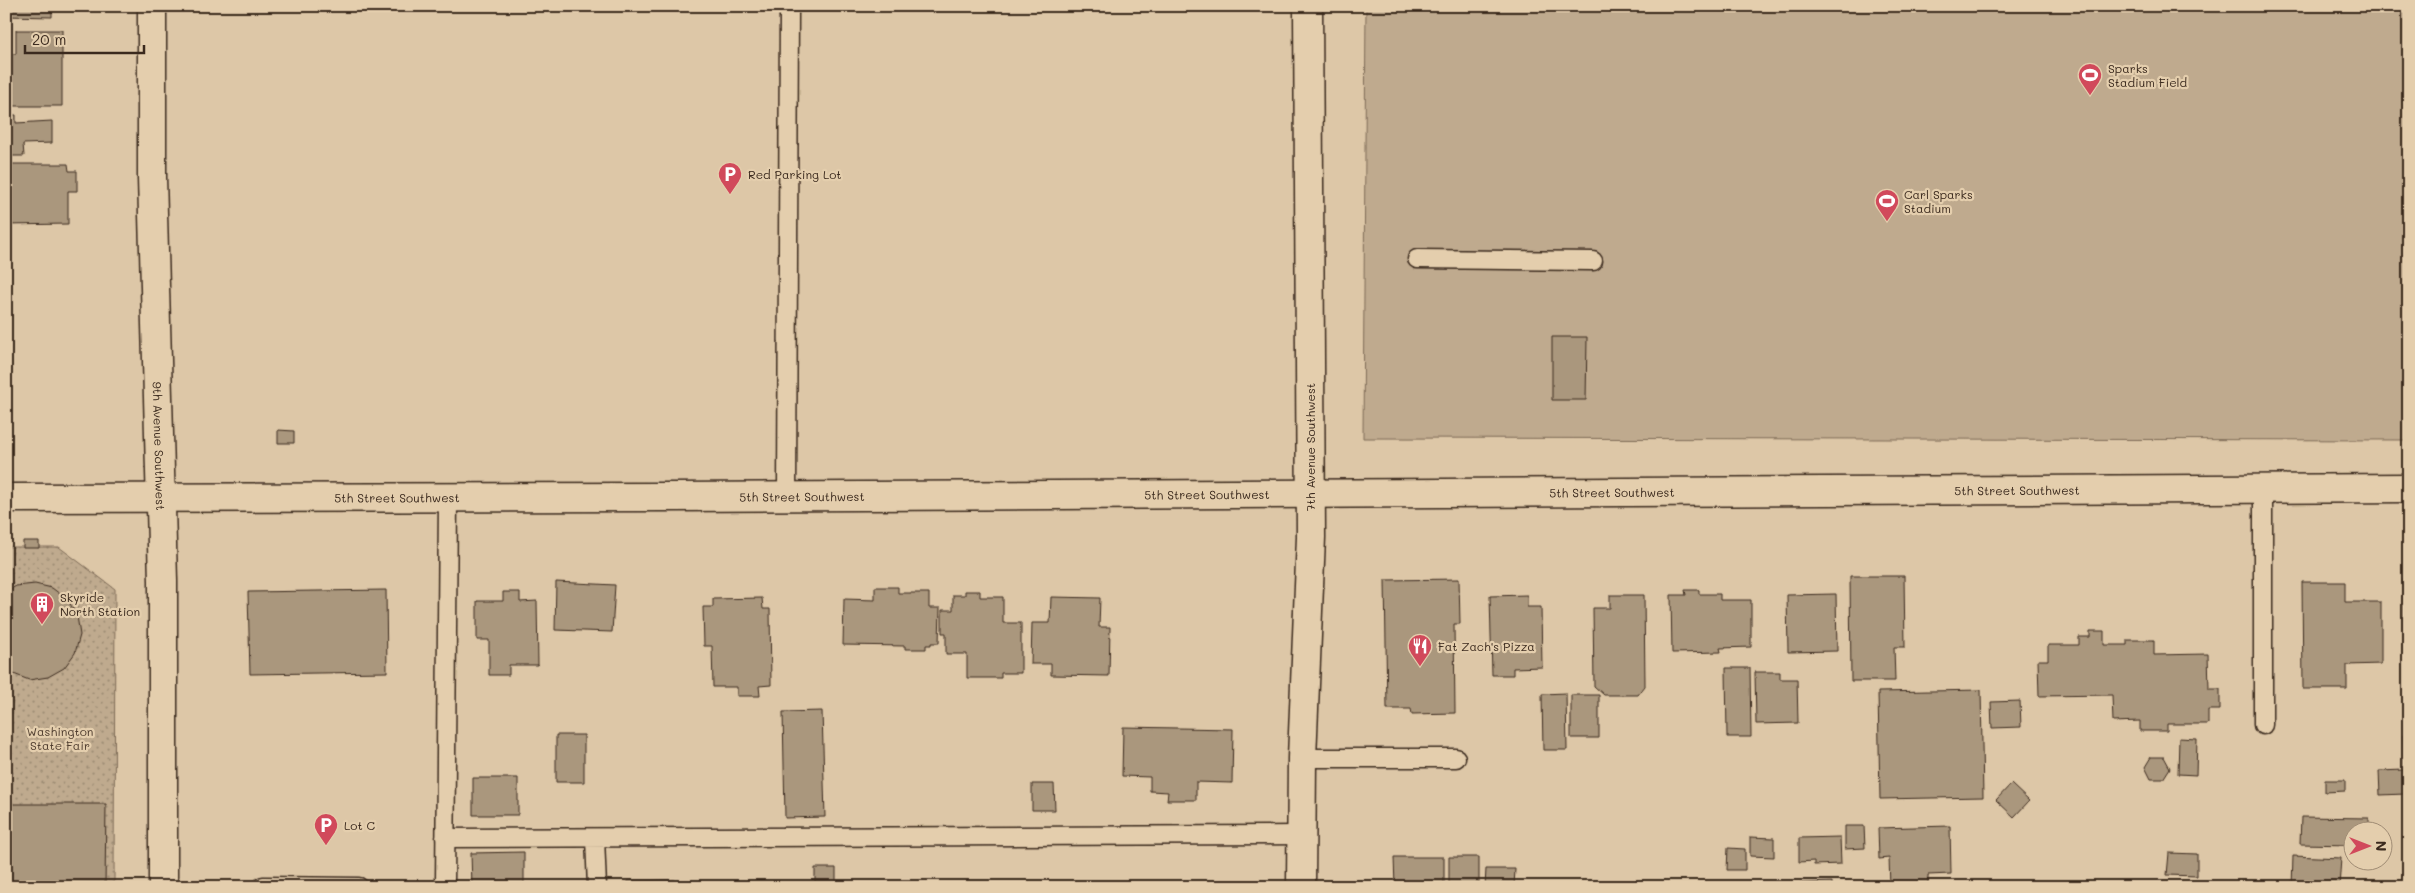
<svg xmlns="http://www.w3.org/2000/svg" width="2415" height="893" font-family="Mali,sans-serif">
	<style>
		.grass { fill: url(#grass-dots); stroke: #7d6a56 }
		.pitch { fill: #bfaa8e; stroke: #7d6a56 }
		.building { fill: #aa977d; stroke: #3b2a1e }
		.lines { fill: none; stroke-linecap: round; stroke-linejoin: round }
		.service-casing { stroke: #3b2a1e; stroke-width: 21 }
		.minor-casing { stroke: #3b2a1e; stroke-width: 31 }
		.tertiary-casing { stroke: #3b2a1e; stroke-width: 31 }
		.secondary-casing { stroke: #3b2a1e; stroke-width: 31 }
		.service { stroke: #e4cead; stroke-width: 18 }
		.minor { stroke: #e4cead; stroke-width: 28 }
		.tertiary { stroke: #e4cead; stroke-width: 28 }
		.secondary { stroke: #e4cead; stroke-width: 28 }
		.labels { text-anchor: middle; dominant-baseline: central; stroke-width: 4.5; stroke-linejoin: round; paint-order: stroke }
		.poi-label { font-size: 12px; fill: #3b2a1e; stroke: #e4cead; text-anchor: start }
		.street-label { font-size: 12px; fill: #3b2a1e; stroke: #e4cead }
		.park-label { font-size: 12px; fill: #4f3d2f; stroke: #e4cead }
	</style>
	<defs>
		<pattern id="grass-dots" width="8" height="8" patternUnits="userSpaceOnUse" patternTransform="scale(1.25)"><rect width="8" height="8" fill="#bfaa8e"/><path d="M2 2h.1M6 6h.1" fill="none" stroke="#9c8b73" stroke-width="1.8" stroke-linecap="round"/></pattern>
	</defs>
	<rect width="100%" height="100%" fill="#ddc7a7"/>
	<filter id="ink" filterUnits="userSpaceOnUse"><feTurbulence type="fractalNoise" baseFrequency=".02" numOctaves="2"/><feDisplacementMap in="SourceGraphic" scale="10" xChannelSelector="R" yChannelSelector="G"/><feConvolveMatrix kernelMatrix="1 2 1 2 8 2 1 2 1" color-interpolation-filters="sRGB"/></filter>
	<g filter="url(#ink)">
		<path class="grass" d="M6 547H59L115 589 114 887H6Z"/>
		<path class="pitch" d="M1366 6H2409V440L1363 438Z"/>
		<path class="building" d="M6 6H52V17L6 16Z
			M16 30H62V106H6V54H16Z
			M6 115H16V123L52 121V143L23 144 24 156H6Z
			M6 164H68L69 171H77V191H68V224L6 225Z
			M1552 337H1587L1586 400H1552Z
			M278 430 294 431V443H278Z
			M23 541H39V548H23Z
			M1850 576H1904L1905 647H1894L1895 681H1851Z
			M1459 579 1460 624H1454L1455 713 1412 714 1411 709H1387L1385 580Z
			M2403 579H2409V636H2404Z
			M556 582 615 585 612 632 555 630Z
			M2302 582H2345V602H2381V664L2347 665V689H2303Z
			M35 584 52 588 68 600 77 616 80 635 75 653 64 668 48 677 29 680 6 671V592L16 586Z
			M875 587H898V593H929V608H940L939 643H931V645H926V649H905V646L843 645 844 599 875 600Z
			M386 590 387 672 250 674 248 592Z
			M1685 590H1699V594H1720V600H1751V647L1720 648 1721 652 1672 653 1671 595H1686Z
			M965 591H980V597H1003V623H1021V673H1001V678H967V654H946V633H942V610H953V595H965Z
			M503 592H520V602L537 601 538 665H509V675H489V640H477V601H503Z
			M1836 594 1837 651 1788 652 1787 595Z
			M1527 595V607H1541L1542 667 1513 668V675H1492L1490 596Z
			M1610 595H1644L1645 686 1638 695H1604L1594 686 1593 608H1610Z
			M1051 597 1100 598 1099 627H1110L1109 676 1051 675V664H1031L1032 623H1050Z
			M762 598 763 609H770L771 685 759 686 760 696H737V687H713L712 646H704L703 607H713V599Z
			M2090 631H2104V645H2127V640H2154V655L2208 654 2209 689H2220V710H2208V724H2167V731H2140V721L2113 722 2112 695 2039 696 2038 660H2048V645H2079V637H2090Z
			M1726 668H1750L1751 737H1727Z
			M1755 672H1780V679H1797L1798 723 1756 724Z
			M1981 690 1983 797 1880 799 1878 692Z
			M1566 693 1567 750H1543L1542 694Z
			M1571 695H1599V738H1571Z
			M2020 701 2021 727 1992 728 1991 702Z
			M822 711 825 817 785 818 783 712Z
			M1123 727 1233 729 1232 783 1196 782V800H1167L1168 792 1150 791V777L1122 776Z
			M556 735H584V782H556Z
			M2403 735H2409V769H2404Z
			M2179 738 2197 739 2196 775 2178 774Z
			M2151 757H2164L2170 768 2163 779H2151L2145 767Z
			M2404 770 2405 794 2380 795 2379 771Z
			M473 778H518V815H473Z
			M2325 780H2345V791L2325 792Z
			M1032 784H1054L1055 810H1032Z
			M2011 784 2029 801 2014 817 1996 800Z
			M6 804H106L105 887H6Z
			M2301 817 2369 818V830H2352V845L2300 844Z
			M1845 826H1864L1865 848 1845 849Z
			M1950 826 1951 874 1928 875V887H1890L1889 858 1879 859 1878 828Z
			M1750 837 1774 838V857L1750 856Z
			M1840 837 1841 864 1814 865V861L1799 862V838Z
			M1728 848 1745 849V870H1727Z
			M524 852V887H472L471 853Z
			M2169 853 2197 854V876L2167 875Z
			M2293 856 2341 858 2339 887H2292Z
			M1394 857H1444V887H1395Z
			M1449 857H1479V887H1449Z
			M815 868H836V887H801L815 886Z
			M1486 869H1515L1514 887H1485Z
			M675 880V887H628L627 881Z
			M1832 882V887H1800V883Z
			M1093 883H1139V887H1093Z
			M2230 883H2261V887H2230Z
			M2217 884V887H2172V885Z"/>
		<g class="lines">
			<g class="service-casing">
				<path id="service" d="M1417 259 1593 261
					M2263 489V725
					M787 496 789 6
					M1302 758H1456
					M445 838 1302 835
					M595 838 597 887
					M263 886 359 887
					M445 887 448 498"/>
			</g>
			<g class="minor-casing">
				<g id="minor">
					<path id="s1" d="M152 6V177L163 581V887"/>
				</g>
			</g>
			<g class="tertiary-casing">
				<path id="tertiary" d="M1301 887 1302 758 1311 537 1308 6"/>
			</g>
			<g class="secondary-casing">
				<g id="secondary">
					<path id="s2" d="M6 498 673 497 2409 488"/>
				</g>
			</g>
			<use href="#service" class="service"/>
			<use href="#minor" class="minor"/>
			<use href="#tertiary" class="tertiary"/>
			<use href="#secondary" class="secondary"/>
		</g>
	</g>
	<defs>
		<g id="stadium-pin" transform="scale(1.25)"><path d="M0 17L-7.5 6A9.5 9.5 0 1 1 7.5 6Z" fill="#d1495b" stroke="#e4cead"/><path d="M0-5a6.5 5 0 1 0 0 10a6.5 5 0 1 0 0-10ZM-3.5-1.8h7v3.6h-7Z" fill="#fff"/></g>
		<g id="parking-pin" transform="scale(1.25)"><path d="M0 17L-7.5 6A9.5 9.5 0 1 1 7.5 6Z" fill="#d1495b" stroke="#e4cead"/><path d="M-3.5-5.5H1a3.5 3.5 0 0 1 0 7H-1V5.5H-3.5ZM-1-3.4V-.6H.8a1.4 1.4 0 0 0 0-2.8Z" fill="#fff"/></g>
		<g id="building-pin" transform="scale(1.25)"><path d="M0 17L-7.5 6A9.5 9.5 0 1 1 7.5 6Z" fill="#d1495b" stroke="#e4cead"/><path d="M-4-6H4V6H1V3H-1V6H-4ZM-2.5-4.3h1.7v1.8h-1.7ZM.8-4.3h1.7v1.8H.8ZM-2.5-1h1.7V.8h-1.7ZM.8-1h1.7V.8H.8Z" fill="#fff"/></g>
		<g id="restaurant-pin" transform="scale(1.25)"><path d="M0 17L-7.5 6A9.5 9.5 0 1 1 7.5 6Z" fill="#d1495b" stroke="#e4cead"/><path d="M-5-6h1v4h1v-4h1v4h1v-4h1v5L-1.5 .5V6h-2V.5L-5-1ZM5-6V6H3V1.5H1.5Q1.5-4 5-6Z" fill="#fff"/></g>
	</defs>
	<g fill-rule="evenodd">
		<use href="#stadium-pin" x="2090" y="75"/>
		<use href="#parking-pin" x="730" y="174"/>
		<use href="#stadium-pin" x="1887" y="201"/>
		<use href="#building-pin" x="42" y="604"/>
		<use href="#restaurant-pin" x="1420" y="646"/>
		<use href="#parking-pin" x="326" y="825"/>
	</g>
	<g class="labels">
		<g class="poi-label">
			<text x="2108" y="68">Sparks<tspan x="2108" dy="14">Stadium Field</tspan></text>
			<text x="748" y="174">Red Parking Lot</text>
			<text x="1904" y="194">Carl Sparks<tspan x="1904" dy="14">Stadium</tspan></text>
			<text x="60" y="597">Skyride<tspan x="60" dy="14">North Station</tspan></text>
			<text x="1438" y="646">Fat Zach's Pizza</text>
			<text x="344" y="825">Lot C</text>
		</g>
		<g class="street-label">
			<text stroke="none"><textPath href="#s1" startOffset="440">9th Avenue Southwest</textPath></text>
			<text transform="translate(1310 447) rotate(-90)">7th Avenue Southwest</text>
			<text stroke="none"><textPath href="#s2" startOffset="2011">5th Street Southwest</textPath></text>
			<text stroke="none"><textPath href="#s2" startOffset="1606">5th Street Southwest</textPath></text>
			<text stroke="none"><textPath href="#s2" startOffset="1201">5th Street Southwest</textPath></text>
			<text stroke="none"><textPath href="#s2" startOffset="796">5th Street Southwest</textPath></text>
			<text stroke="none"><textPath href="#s2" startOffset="391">5th Street Southwest</textPath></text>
		</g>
		<g class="park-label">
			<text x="60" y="731">Washington<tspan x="60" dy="14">State Fair</tspan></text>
		</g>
	</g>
	<rect width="2415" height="893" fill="none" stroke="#e4cead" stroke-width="25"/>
	<rect x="12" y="12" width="2390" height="868" fill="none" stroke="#3b2a1e" stroke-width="2" filter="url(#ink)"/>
	<g transform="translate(2368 846) rotate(90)"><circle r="24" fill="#e4cead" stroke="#a08c74"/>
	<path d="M0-4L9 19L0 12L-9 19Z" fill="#d1495b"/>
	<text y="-8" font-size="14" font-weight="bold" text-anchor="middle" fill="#3b2a1e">N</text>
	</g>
	<path d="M25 45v8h119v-8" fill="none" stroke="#3b2a1e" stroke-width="2.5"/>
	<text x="32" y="45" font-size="15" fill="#3b2a1e" stroke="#e4cead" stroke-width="4" paint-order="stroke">20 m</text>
</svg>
